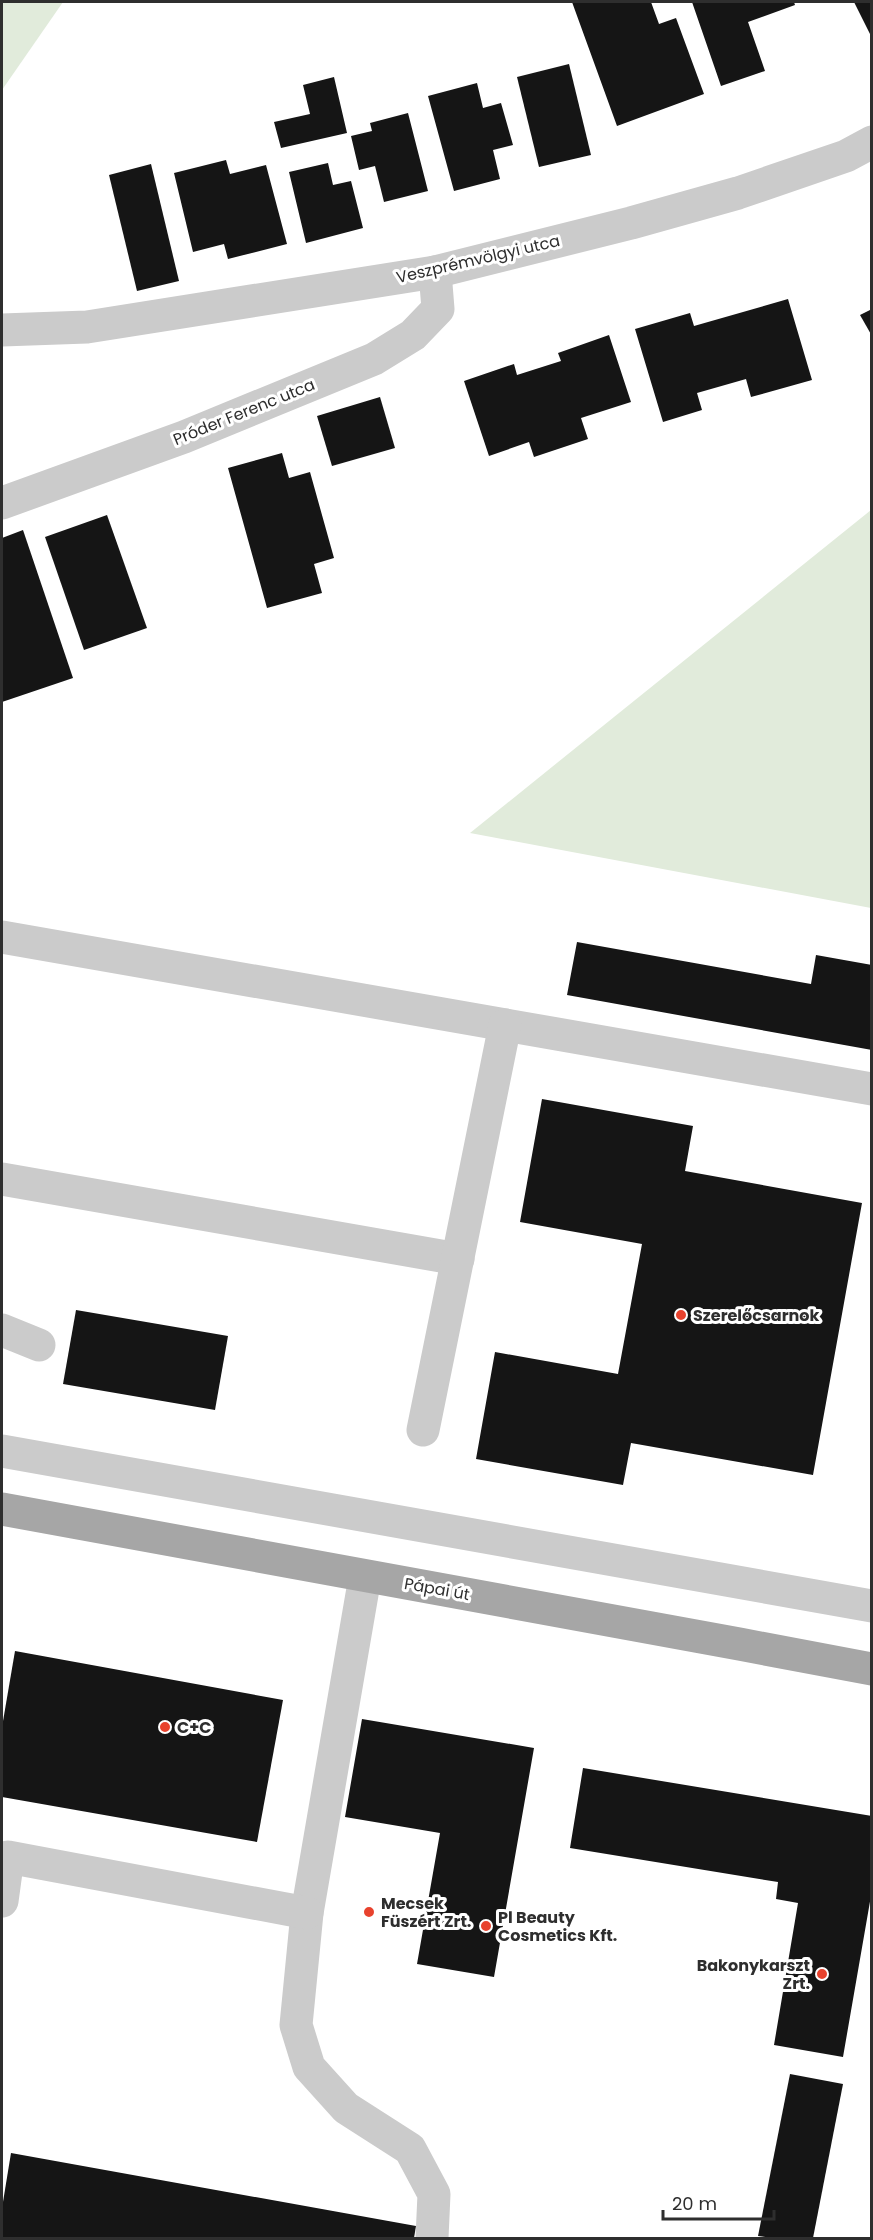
<svg xmlns="http://www.w3.org/2000/svg" width="873" height="2240" font-family="Poppins,sans-serif">
<rect width="100%" height="100%" fill="#fff"/>
<g fill="#e1ebdb">
<polygon points="2,2 63,2 2,90"/>
<polygon points="871,510 871,908 470,833"/>
</g>
<g fill="#151515">
<polygon points="572,2 651,2 659,24 676,18 704,94 617,126"/>
<polygon points="692,2 794,2 795,5 748,22 765,71 721,86"/>
<polygon points="854,2 872,2 872,38"/>
<polygon points="569,64 591,155 539,167 517,77"/>
<polygon points="334,77 347,133 281,148 274,122 310,114 303,85"/>
<polygon points="477,83 483,108 501,103 513,145 493,150 500,179 454,191 428,96"/>
<polygon points="408,113 428,191 384,202 375,166 359,170 351,136 372,131 370,123"/>
<polygon points="226,160 230,174 266,165 287,244 228,259 224,244 193,252 174,173"/>
<polygon points="328,163 333,185 351,181 363,228 306,243 289,172"/>
<polygon points="151,164 179,281 137,291 109,175"/>
<polygon points="788,299 812,380 751,397 746,379 697,393 702,410 663,422 635,329 690,313 694,326"/>
<polygon points="872,309 872,336 860,315"/>
<polygon points="609,335 631,402 581,418 588,439 534,457 529,442 489,456 464,381 514,364 517,375 561,361 558,353"/>
<polygon points="380,397 395,448 332,466 317,416"/>
<polygon points="282,453 289,478 310,472 334,558 314,564 322,593 267,608 228,468"/>
<polygon points="107,515 147,628 84,650 45,537"/>
<polygon points="23,530 73,678 2,702 2,538"/>
<polygon points="577,942 811,984 816,955 872,965 872,1050 567,995"/>
<polygon points="542,1099 693,1126 685,1171 862,1203 813,1475 631,1443 623,1485 476,1459 495,1352 618,1374 642,1244 520,1222"/>
<polygon points="76,1310 228,1336 215,1410 63,1384"/>
<polygon points="15,1651 283,1700 257,1842 2,1797 2,1727"/>
<polygon points="362,1719 534,1748 494,1977 417,1964 440,1833 345,1817"/>
<polygon points="583,1768 872,1816 872,1890 843,2057 774,2045 798,1903 776,1899 778,1882 570,1848"/>
<polygon points="790,2074 843,2084 813,2238 772,2238 758,2236"/>
<polygon points="11,2153 416,2226 414,2238 2,2238 2,2208"/>
</g>
<g fill="none" stroke-linecap="round" stroke-linejoin="round">
<g stroke="#cbcbcb" stroke-width="33">
<polyline points="2,330 87,327 435,272 631,223 738,193 846,156 872,142"/>
<polyline points="2,503 184,437 374,359 413,335 438,309 435,272"/>
<polyline points="2,937 872,1089"/>
<polyline points="2,1179 458,1259"/>
<polyline points="2,1330 39,1345"/>
<polyline points="423,1430 505,1025"/>
<polyline points="2,1451 872,1606"/>
<polyline points="365,1577 307,1913 296,2025 309,2067 346,2108 410,2149 434,2194 432,2238"/>
<polyline points="2,1901 8,1857 307,1913"/>
</g>
<path stroke="#a6a6a6" stroke-width="33" d="M2,1509C291,1563 582,1614 872,1669"/>
</g>
<g fill="#e8422d" stroke="#fff" stroke-width="2">
<circle cx="681" cy="1315" r="6"/>
<circle cx="165" cy="1727" r="6"/>
<circle cx="369" cy="1912" r="6"/>
<circle cx="486" cy="1926" r="6"/>
<circle cx="822" cy="1974" r="6"/>
</g>
<g text-anchor="middle" dominant-baseline="central" stroke-width="6" stroke-linejoin="round" paint-order="stroke">
<g font-size="16" fill="#2e2e2e" stroke="#fff">
<text transform="translate(478 259) rotate(-13)">Veszprémvölgyi utca</text>
<text transform="translate(244 412) rotate(-22)">Próder Ferenc utca</text>
<text transform="translate(437 1589) rotate(10)">Pápai út</text>
</g>
<g font-size="16" font-weight="bold" fill="#2e2e2e" stroke="#fff" text-anchor="start">
<text x="693" y="1315">Szerelőcsarnok</text>
<text x="177" y="1727">C+C</text>
<text x="381" y="1903">Mecsek<tspan x="381" dy="18">Füszért Zrt.</tspan></text>
<text x="498" y="1917">Pl Beauty<tspan x="498" dy="18">Cosmetics Kft.</tspan></text>
<text x="810" y="1965" text-anchor="end">Bakonykarszt<tspan x="810" dy="18">Zrt.</tspan></text>
</g>
</g>
<rect width="873" height="2240" fill="none" stroke="#2e2e2e" stroke-width="6"/>
<path d="M663 2210v9h111v-9" fill="none" stroke="#2e2e2e" stroke-width="3"/>
<text x="672" y="2210" font-size="18" fill="#2e2e2e" stroke="#ffffff" stroke-width="4.5" paint-order="stroke">20 m</text>
</svg>
